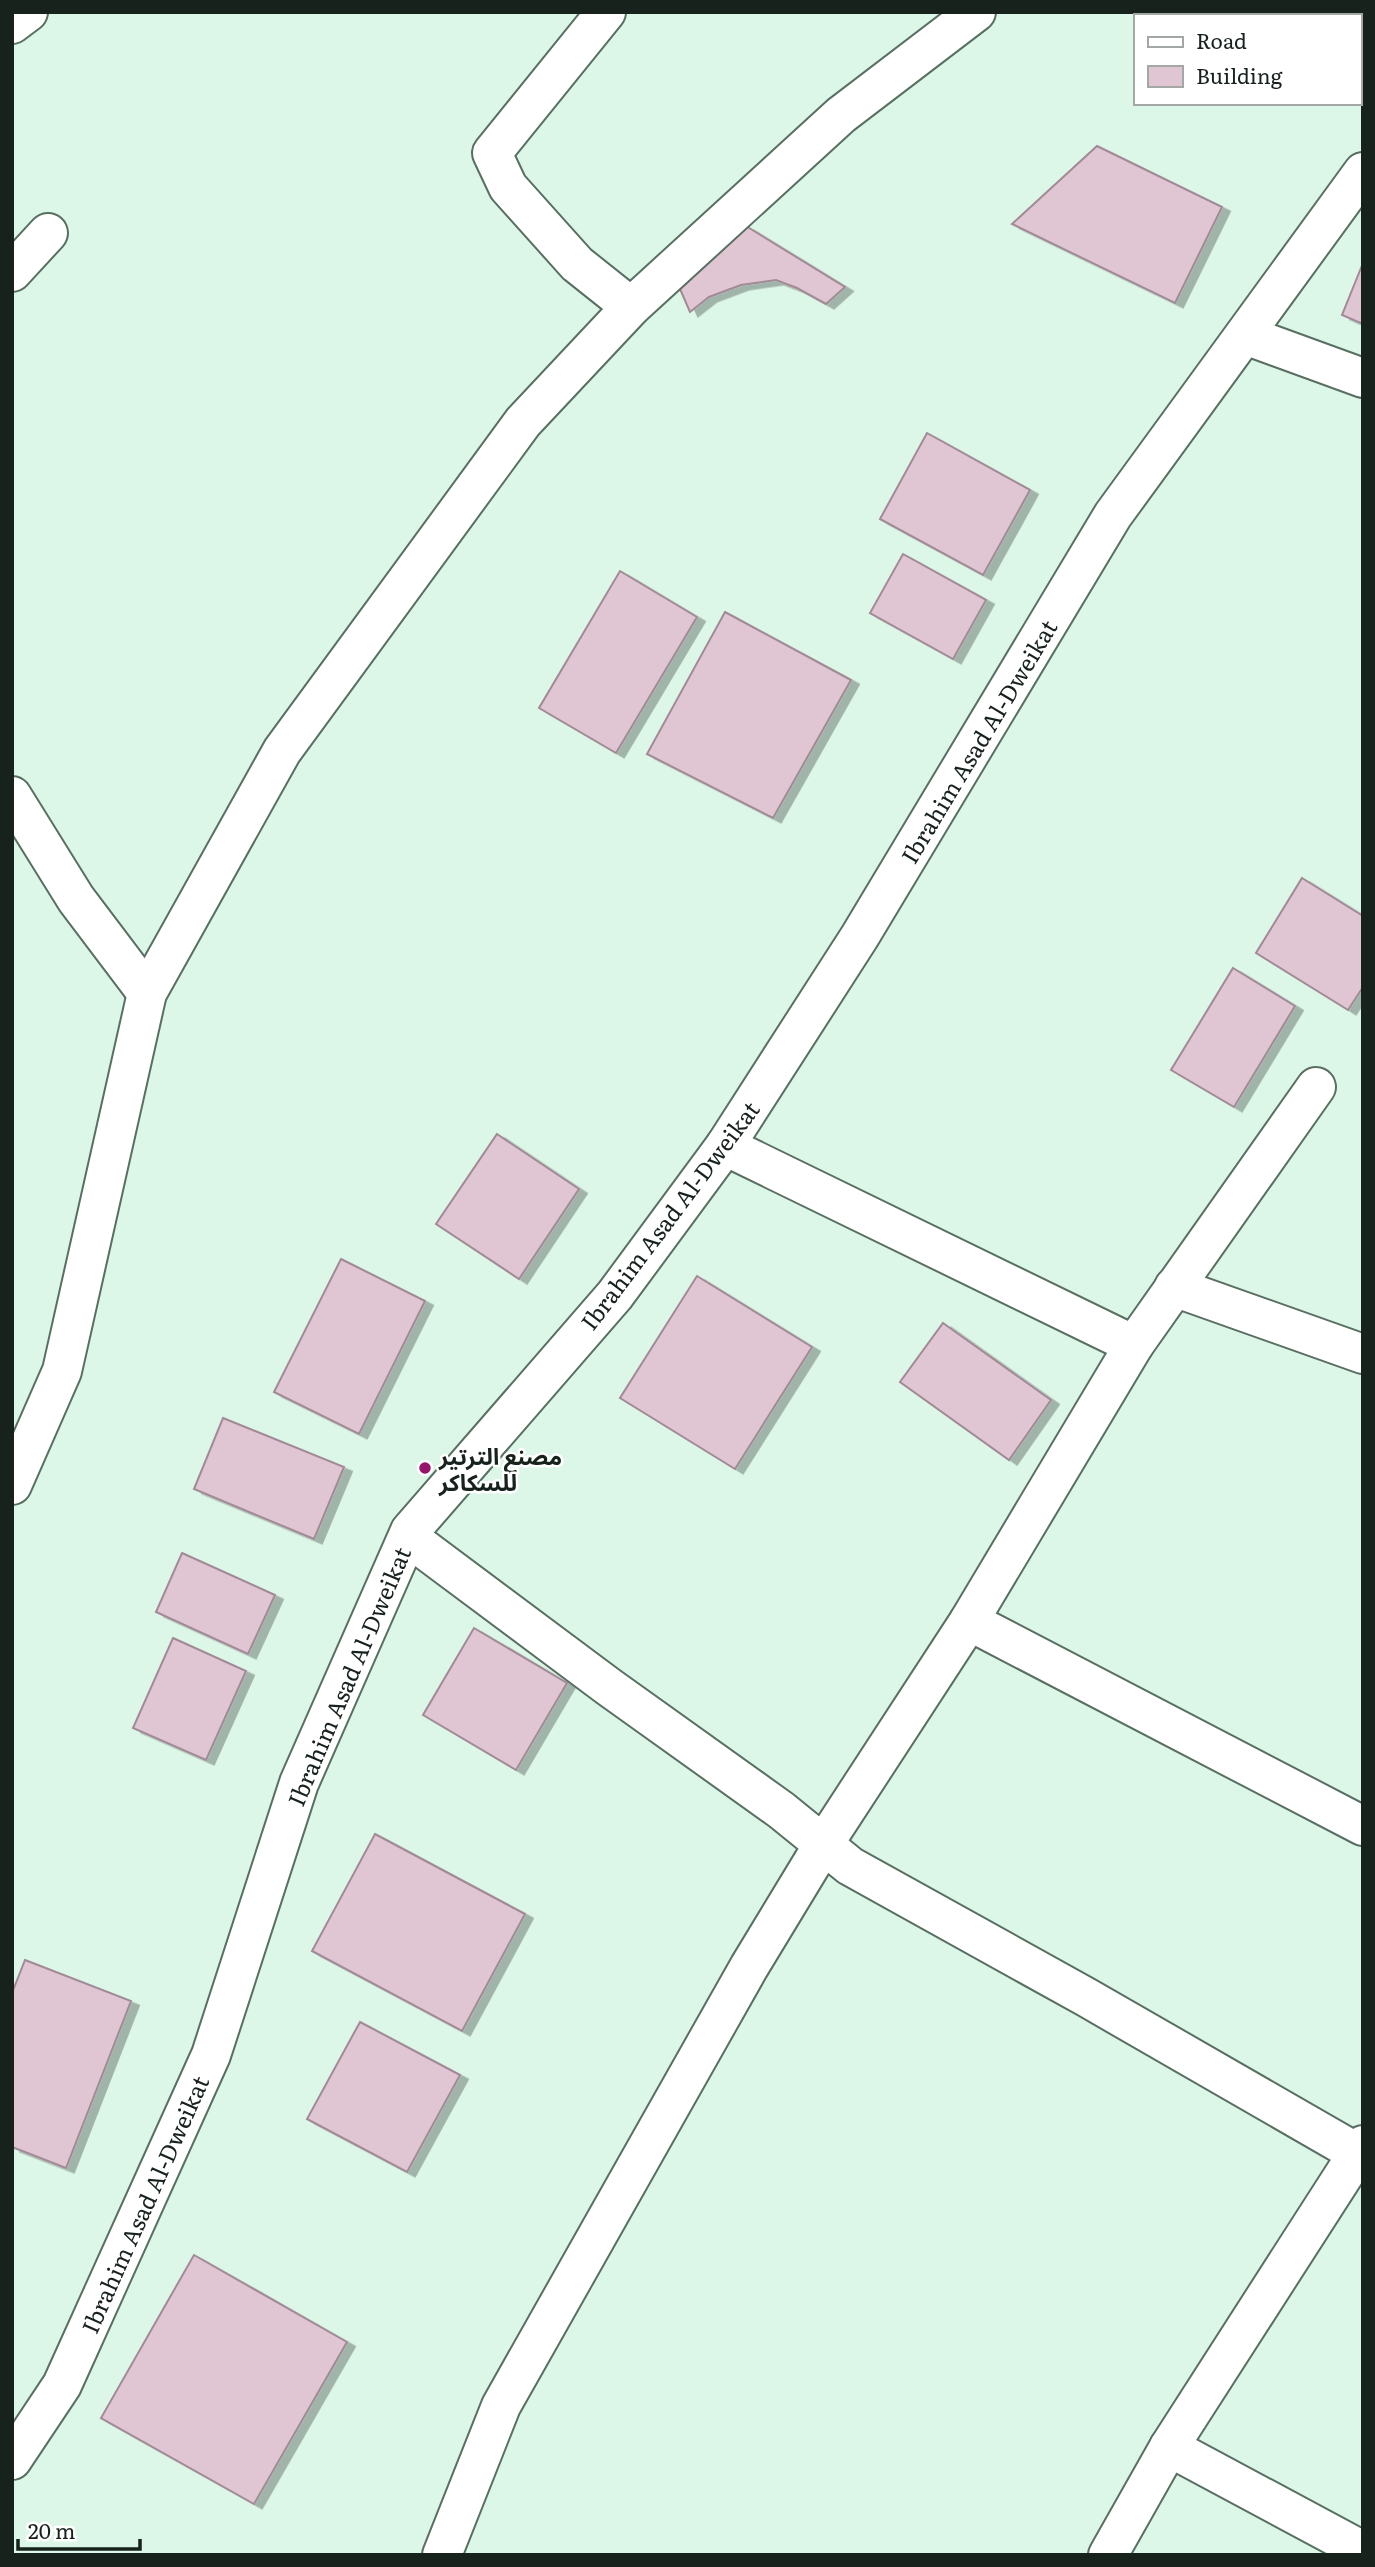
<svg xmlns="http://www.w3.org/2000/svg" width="1375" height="2567" font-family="Literata,'Noto Sans Arabic',serif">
<defs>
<filter id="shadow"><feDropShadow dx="8" dy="4.5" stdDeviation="0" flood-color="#0004"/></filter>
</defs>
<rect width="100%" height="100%" fill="#dcf6e7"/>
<g fill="#dfc6d2" stroke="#a18a96" stroke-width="2" filter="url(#shadow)">
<polygon points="1097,146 1222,207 1175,303 1012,224"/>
<polygon points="746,226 845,287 826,304 797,288 776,280 741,285 709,297 690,312 680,289"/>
<polygon points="1363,263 1363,324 1342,315"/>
<polygon points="927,433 1030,490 983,575 880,519"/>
<polygon points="903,554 986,600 953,659 870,613"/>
<polygon points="620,571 697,617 616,753 539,708"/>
<polygon points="725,612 851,680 773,818 647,754"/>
<polygon points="1302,878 1363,916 1363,987 1348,1010 1256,953"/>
<polygon points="1233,968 1295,1006 1234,1107 1171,1070"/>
<polygon points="497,1134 579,1189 519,1279 436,1224"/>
<polygon points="341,1259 425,1301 359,1434 274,1392"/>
<polygon points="697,1276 812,1347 735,1469 620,1398"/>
<polygon points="943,1323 1051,1400 1009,1460 900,1382"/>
<polygon points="223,1418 344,1467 314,1539 194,1489"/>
<polygon points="182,1553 275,1595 248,1654 156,1612"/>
<polygon points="474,1628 567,1683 516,1770 423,1715"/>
<polygon points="173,1638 246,1671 206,1760 133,1728"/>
<polygon points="375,1834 525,1914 462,2031 312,1951"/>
<polygon points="25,1960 131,2001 66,2168 12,2147 12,1993"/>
<polygon points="360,2022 460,2075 407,2172 307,2119"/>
<polygon points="194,2255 347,2342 254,2504 101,2418"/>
</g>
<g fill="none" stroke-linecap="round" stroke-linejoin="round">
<defs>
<g id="minor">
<polyline points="606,12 492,153 508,187 577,264 631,307"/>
<polyline points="12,24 28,12"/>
<polyline points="12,272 48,233"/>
<polyline points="1245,335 1363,378"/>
<polyline points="12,796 76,899 147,993"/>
<polyline points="725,1146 1134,1345"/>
<polyline points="1174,1287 1363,1354"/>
<polyline points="12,1485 62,1371 147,993 282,751 523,422 631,307 841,115 976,12"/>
<polyline points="408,1537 609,1687 781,1810 850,1866 1086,1997 1357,2153"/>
<polyline points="969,1621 1363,1826"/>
<polyline points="1169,2447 1363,2551"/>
<polyline points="12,2460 62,2385 211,2055 299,1783 410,1531 615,1295 725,1146 860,936 1113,515 1363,172"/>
<polyline points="442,2555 501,2406 749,1967 823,1845 969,1621 1134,1345 1316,1087"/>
<polyline points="1108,2555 1169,2447 1363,2145"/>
</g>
</defs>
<use href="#minor" stroke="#586f62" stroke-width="42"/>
<use href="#minor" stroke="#fff" stroke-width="38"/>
</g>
<circle fill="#96146c" stroke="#fff" stroke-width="2.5" cx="425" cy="1468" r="7"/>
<g text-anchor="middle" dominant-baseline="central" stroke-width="5" stroke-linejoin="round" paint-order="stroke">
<g font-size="23" fill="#18221d" stroke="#fff">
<text transform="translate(978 741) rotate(-59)">Ibrahim Asad Al-Dweikat</text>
<text transform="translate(669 1215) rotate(-53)">Ibrahim Asad Al-Dweikat</text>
<text transform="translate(348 1676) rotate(-67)">Ibrahim Asad Al-Dweikat</text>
<text transform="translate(144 2204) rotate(-66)">Ibrahim Asad Al-Dweikat</text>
</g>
<g font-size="23" font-weight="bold" fill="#18221d" stroke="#fff" text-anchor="start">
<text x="439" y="1455">مصنع الترتير<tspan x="439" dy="26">للسكاكر</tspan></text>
</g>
</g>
<rect width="1375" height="2567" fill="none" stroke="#18221d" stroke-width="28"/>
<rect x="1134" y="14" width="228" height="91" fill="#ffffff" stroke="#a3a7a5" stroke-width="2"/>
<rect x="1148" y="37" width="35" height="10" fill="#ffffff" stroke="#a3a7a5" stroke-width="2"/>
<text x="1196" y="49" font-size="21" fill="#18221d">Road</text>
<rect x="1148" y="66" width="35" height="21" fill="#dfc6d2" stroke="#a3a7a5" stroke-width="2"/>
<text x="1196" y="84" font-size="21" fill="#18221d">Building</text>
<path d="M18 2539v10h122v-10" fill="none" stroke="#18221d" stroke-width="3.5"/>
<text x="28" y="2539" font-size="21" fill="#18221d" stroke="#ffffff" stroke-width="5" paint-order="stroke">20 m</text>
</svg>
